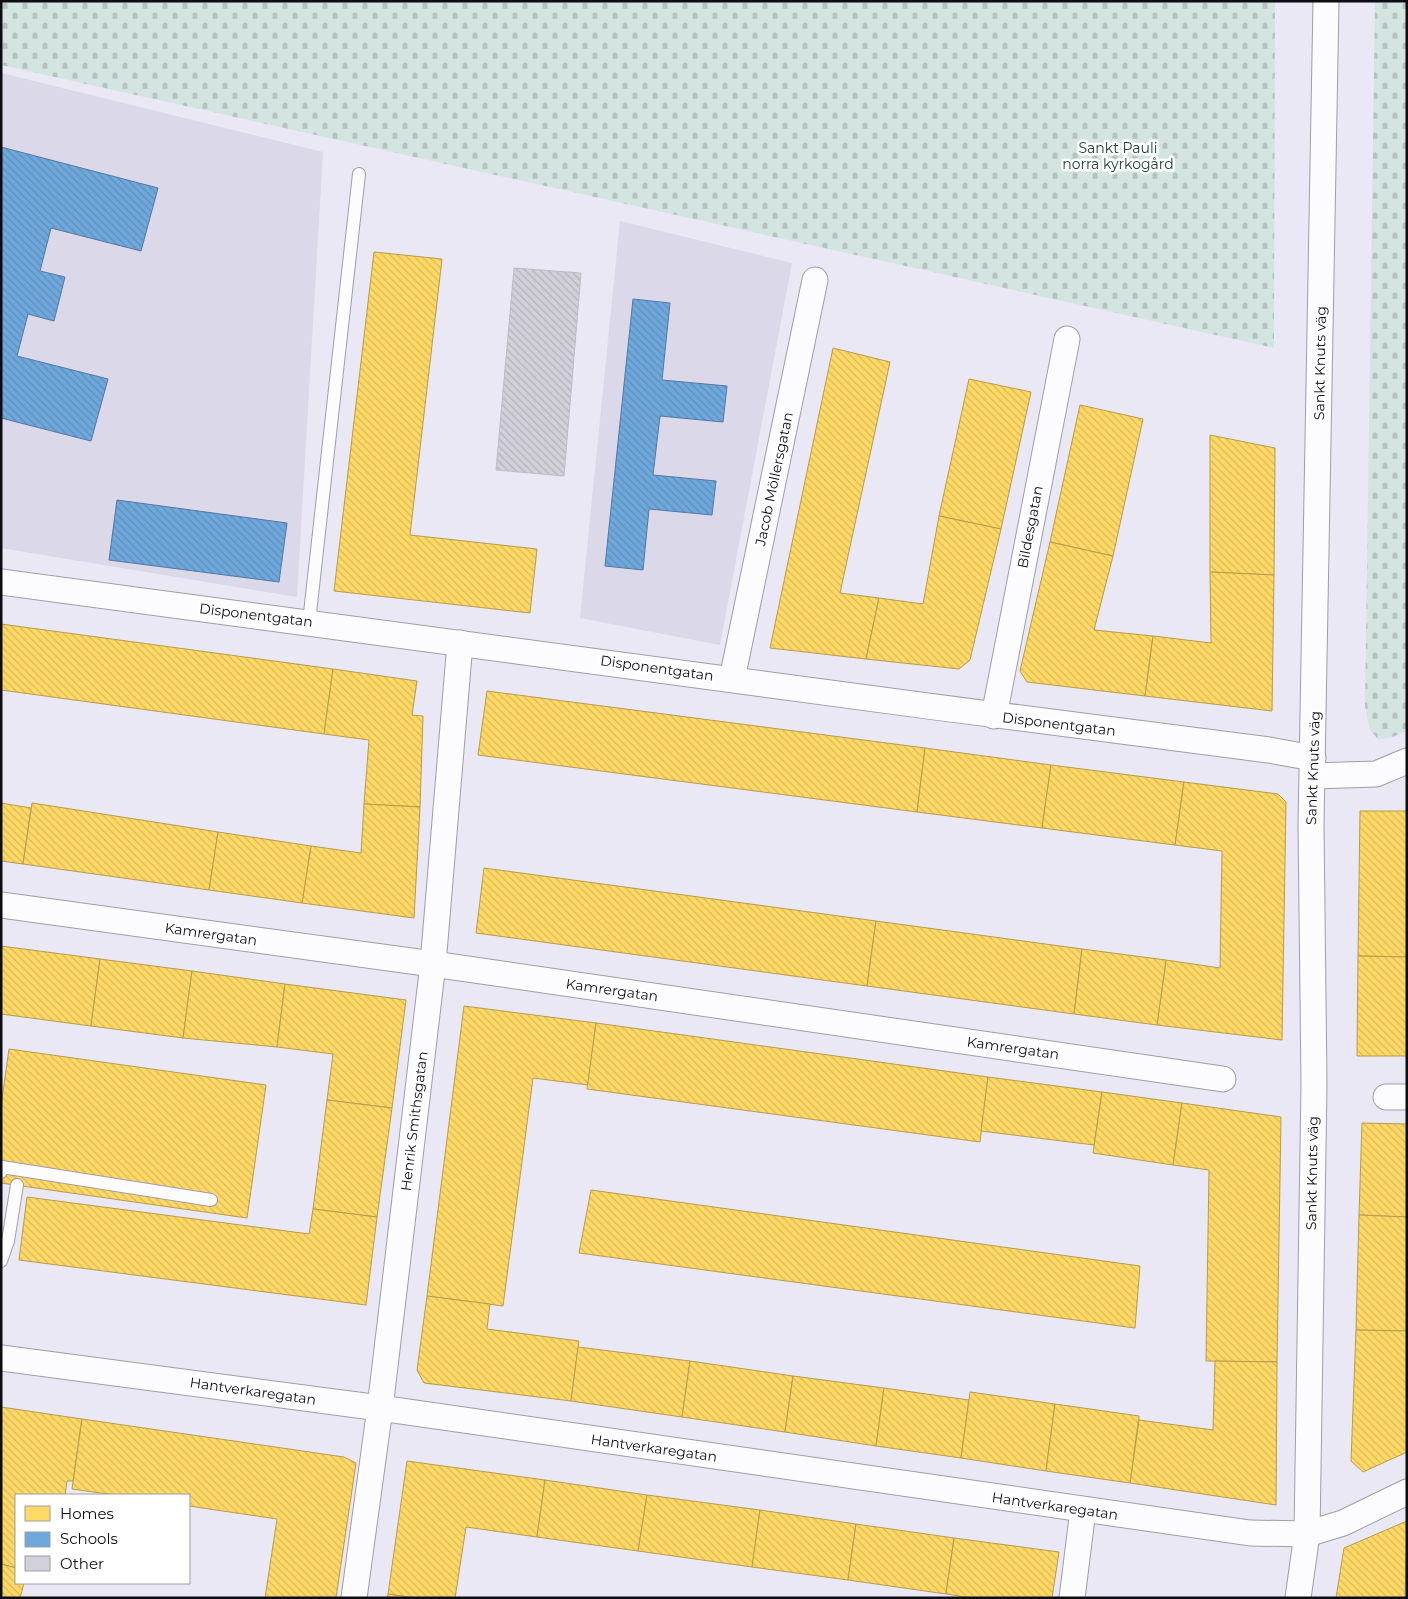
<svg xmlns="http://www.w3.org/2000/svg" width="1408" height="1599" font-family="Montserrat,sans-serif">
<defs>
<pattern id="cemetery-stones" width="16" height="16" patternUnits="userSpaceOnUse" patternTransform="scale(1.25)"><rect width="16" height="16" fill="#d4e4e1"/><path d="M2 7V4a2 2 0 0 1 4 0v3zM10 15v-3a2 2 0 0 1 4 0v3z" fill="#b5c2c0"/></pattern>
<pattern id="homes-back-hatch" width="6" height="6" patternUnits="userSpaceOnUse" patternTransform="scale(1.25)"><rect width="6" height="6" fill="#ffd966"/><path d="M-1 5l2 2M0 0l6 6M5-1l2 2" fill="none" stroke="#d9b958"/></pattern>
<pattern id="schools-back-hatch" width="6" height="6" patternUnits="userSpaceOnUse" patternTransform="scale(1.25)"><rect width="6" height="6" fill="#6fa8dc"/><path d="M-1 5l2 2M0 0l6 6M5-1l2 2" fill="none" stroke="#5f8fbc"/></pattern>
<pattern id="building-back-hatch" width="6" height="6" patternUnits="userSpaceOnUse" patternTransform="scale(1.25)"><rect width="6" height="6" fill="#d2d0da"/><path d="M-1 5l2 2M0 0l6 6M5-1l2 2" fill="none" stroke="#b3b1ba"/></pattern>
</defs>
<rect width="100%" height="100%" fill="#ebe8f5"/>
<g fill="#dad8e9">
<polygon points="1,73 323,152 297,597 1,548"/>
<polygon points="620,221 792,263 720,645 580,618"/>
</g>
<g fill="url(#cemetery-stones)">
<polygon points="1,1 1275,1 1274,348 1,65"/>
<polygon points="1375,1 1407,1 1407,731 1390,738 1378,739 1370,730 1365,707"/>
</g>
<g fill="url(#homes-back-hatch)" stroke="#b69c4d">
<polygon points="374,252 442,259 410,535 537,549 530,613 334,591"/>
<polygon points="833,348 890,362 840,593 879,598 866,659 770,648"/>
<polygon points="969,379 1031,392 1001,529 939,516"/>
<polygon points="1080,405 1143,419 1113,556 1050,542"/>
<polygon points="1210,435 1275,448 1274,575 1210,572"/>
<polygon points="939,516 1001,529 970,660 959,669 866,659 879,598 923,604"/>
<polygon points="1050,542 1113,556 1094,630 1153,636 1145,696 1027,682 1020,671"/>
<polygon points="1210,572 1274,575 1272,711 1145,696 1153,636 1211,643"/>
<polygon points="1,624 333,669 324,734 1,690"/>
<polygon points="333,669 417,681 412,715 423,716 420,807 364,804 369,740 324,734"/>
<polygon points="487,691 925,748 917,812 478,755"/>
<polygon points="925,748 1051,765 1042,828 917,812"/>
<polygon points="1051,765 1184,782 1175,845 1042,828"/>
<polygon points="1184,782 1278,794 1286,802 1282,1040 1157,1025 1166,960 1220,968 1222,851 1175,845"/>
<polygon points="1,803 31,808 23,864 1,861"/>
<polygon points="32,803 218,832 209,890 23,864"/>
<polygon points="364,804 420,807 414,918 302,903 311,846 361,853"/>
<polygon points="1360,811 1407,811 1407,957 1358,956"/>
<polygon points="218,832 311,846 302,903 209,890"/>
<polygon points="484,868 876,921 867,986 476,933"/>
<polygon points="876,921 1082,949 1074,1014 867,986"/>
<polygon points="1,946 100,959 91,1026 1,1014"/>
<polygon points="1082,949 1166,960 1157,1025 1074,1014"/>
<polygon points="1358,956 1407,957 1407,1056 1357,1056"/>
<polygon points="100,959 192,971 183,1038 91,1026"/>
<polygon points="192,971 285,984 277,1047 183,1038"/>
<polygon points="285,984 406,1000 392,1108 327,1100 333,1054 277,1047"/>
<polygon points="464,1006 596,1023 588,1085 533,1078 503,1306 427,1296"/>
<polygon points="596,1023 988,1077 980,1142 587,1089"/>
<polygon points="9,1049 266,1085 247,1218 1,1183 1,1106"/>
<polygon points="988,1077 1102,1092 1094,1145 981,1131"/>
<polygon points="1102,1092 1182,1103 1173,1165 1093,1153"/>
<polygon points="327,1100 392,1108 377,1217 313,1209"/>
<polygon points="1182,1103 1281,1117 1277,1362 1206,1361 1209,1170 1173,1165"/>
<polygon points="1362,1123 1407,1124 1407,1217 1359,1215"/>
<polygon points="591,1190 1140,1266 1135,1328 579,1253"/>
<polygon points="27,1197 309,1234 313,1209 377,1217 366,1305 19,1260"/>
<polygon points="1359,1215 1407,1217 1407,1331 1356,1330"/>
<polygon points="427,1296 490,1304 487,1329 579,1341 571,1401 424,1383 417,1370"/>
<polygon points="1356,1330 1407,1331 1407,1452 1363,1472 1351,1461"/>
<polygon points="578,1347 690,1361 682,1417 571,1401"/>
<polygon points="690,1361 793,1376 785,1432 682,1417"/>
<polygon points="1215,1361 1277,1362 1276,1505 1130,1483 1139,1420 1213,1430"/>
<polygon points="793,1376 884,1388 876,1446 785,1432"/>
<polygon points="884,1388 969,1400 961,1458 876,1446"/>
<polygon points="970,1392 1055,1404 1046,1471 961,1458"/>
<polygon points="1055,1404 1139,1416 1130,1483 1046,1471"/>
<polygon points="1,1407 82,1419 73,1481 67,1481 65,1495 16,1495 16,1568 1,1564"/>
<polygon points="82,1419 344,1457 356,1463 336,1598 265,1598 277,1519 189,1506 189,1495 115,1495 72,1489"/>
<polygon points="407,1461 545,1480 537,1537 466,1527 455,1598 414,1598 388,1594"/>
<polygon points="545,1480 647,1495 638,1551 537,1537"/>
<polygon points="647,1495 760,1510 752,1567 638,1551"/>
<polygon points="760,1510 856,1524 848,1580 752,1567"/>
<polygon points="1407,1521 1405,1598 1336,1598 1344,1548"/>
<polygon points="856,1524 954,1538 946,1594 848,1580"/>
<polygon points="954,1538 1059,1552 1052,1598 972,1598 946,1594"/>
<polygon points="1,1564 16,1568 16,1583 24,1583 20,1598 1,1598"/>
<polygon points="388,1594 414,1598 387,1598"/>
</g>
<g fill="url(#schools-back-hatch)" stroke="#5279a0">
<polygon points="1,147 158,188 141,251 51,228 40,271 65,277 54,321 28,314 17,356 108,379 91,441 1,418"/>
<polygon points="633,299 670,303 662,380 727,386 723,422 660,416 653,475 716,481 712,515 649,509 643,570 605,566"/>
<polygon points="117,500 287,523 279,582 109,560"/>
</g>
<polygon fill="url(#building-back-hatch)" stroke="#bebcc6" points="514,268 581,273 564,476 496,470"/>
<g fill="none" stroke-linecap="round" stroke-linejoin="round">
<defs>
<g id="service">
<polyline points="309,622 359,174"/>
<polyline points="1,1172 2,1167 211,1200"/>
<polyline points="1,1261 8,1241 17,1185"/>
</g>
<g id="minor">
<path d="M1,582C424,638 846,697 1269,750L1313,758"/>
<polyline points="732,679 815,280"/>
<polyline points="994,716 1067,339"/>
<polyline points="1313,776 1376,774 1407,761"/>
<polyline points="1,905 433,964 1223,1079"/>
<polyline points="1386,1097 1407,1097"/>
<polyline points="1,1358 380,1408 1250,1533 1307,1534 1343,1523 1407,1492"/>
<polyline points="354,1598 380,1408 433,964 460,643"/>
<polyline points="1072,1598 1083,1510"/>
<polyline points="1298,1598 1307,1534 1314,1084 1311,825 1326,1"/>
</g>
</defs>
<use href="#service" stroke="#a09da7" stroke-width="14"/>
<use href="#minor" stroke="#a09da7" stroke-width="27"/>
<use href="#service" stroke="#fcfcfe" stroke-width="12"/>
<use href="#minor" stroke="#fcfcfe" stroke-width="25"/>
</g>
<g text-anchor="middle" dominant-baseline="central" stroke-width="5" stroke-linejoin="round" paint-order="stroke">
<g font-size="14" fill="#143f2e" stroke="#fff">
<text x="1118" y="148">Sankt Pauli<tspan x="1118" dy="16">norra kyrkogård</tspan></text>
</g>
<g font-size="14" fill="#0d0c13" stroke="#fff">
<text transform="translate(1320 363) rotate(-89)">Sankt Knuts väg</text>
<text transform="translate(774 479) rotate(-78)">Jacob Möllersgatan</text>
<text transform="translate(1030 527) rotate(-79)">Bildesgatan</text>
<text transform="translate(256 615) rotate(7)">Disponentgatan</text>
<text transform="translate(657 668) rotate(8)">Disponentgatan</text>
<text transform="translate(1059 724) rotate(7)">Disponentgatan</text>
<text transform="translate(1313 768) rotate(-88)">Sankt Knuts väg</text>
<text transform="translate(211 934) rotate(8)">Kamrergatan</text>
<text transform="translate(612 990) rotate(8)">Kamrergatan</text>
<text transform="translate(1013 1048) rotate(8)">Kamrergatan</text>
<text transform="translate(414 1121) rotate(-83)">Henrik Smithsgatan</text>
<text transform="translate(1312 1173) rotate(-89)">Sankt Knuts väg</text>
<text transform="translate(253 1391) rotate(8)">Hantverkaregatan</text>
<text transform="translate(654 1448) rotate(8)">Hantverkaregatan</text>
<text transform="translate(1055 1506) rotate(8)">Hantverkaregatan</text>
</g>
</g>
<rect width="1408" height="1599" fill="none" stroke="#0d0c13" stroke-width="5"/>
<rect x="15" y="1494" width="175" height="90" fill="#ffffff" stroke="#9e9ea1"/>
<rect x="25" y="1506" width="25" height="15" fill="#ffd966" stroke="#9e9ea1"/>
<text x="60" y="1519" font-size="15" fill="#0d0c13">Homes</text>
<rect x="25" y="1532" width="25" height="15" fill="#6fa8dc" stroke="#9e9ea1"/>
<text x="60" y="1544" font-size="15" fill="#0d0c13">Schools</text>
<rect x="25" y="1556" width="25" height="15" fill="#d2d0da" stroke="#9e9ea1"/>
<text x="60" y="1569" font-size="15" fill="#0d0c13">Other</text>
</svg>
